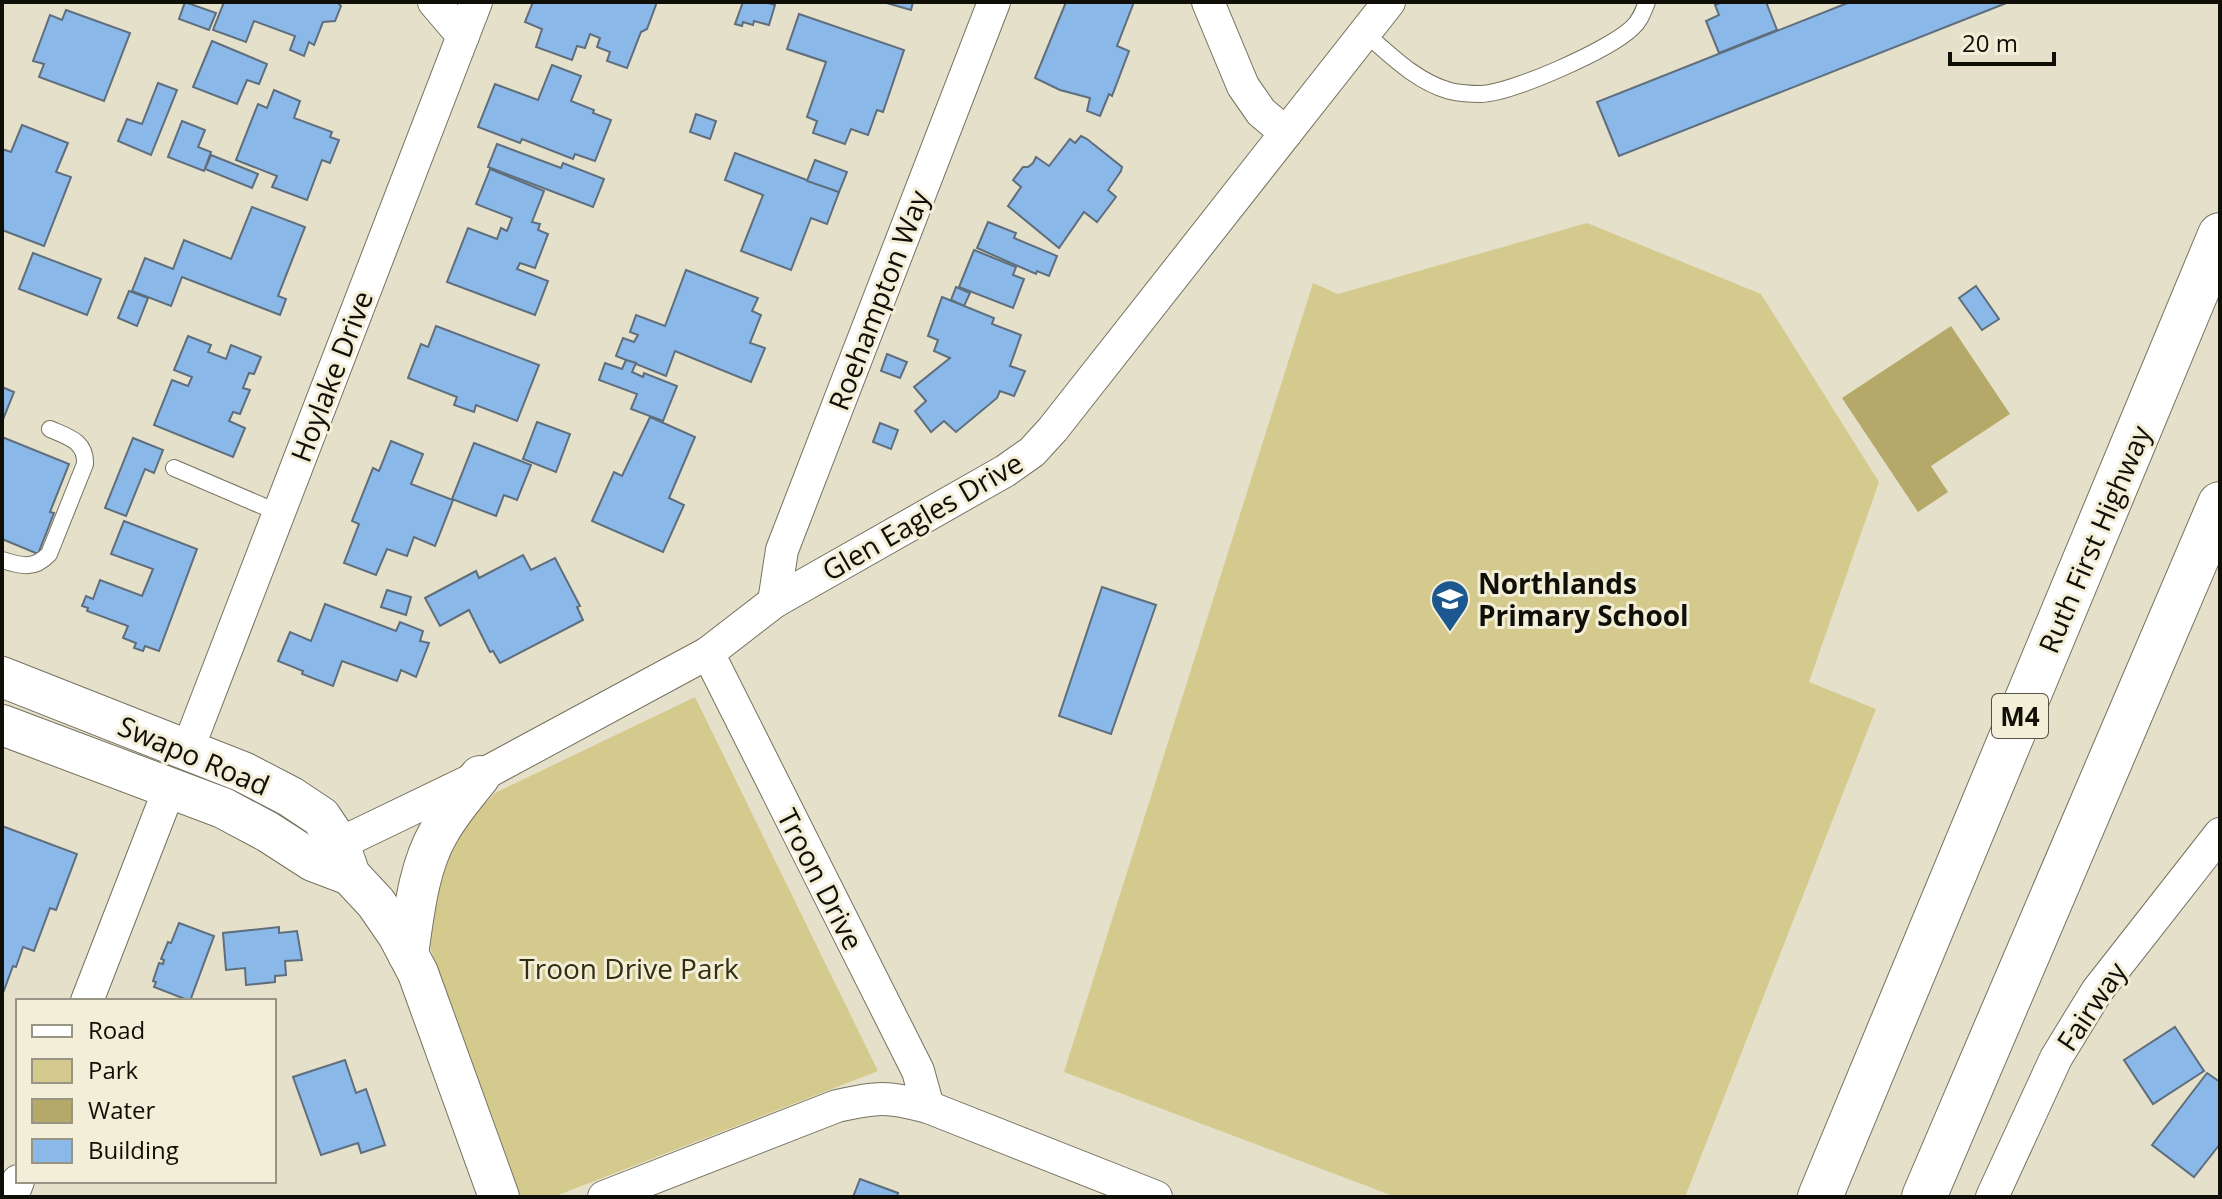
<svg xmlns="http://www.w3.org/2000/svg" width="2222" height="1199" font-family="'Open Sans',sans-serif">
<rect width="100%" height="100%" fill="#e5e0ca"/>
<g fill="#d5ca8e">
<polygon points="1587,223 1761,294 1879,482 1809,682 1876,709 1685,1197 1396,1197 1064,1072 1313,283 1338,294"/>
<polygon points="695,697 878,1071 553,1197 521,1197 430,947 436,892 446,845 495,793"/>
</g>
<polygon fill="#b5a969" points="1951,326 2010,414 1931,466 1948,492 1918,512 1842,398"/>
<g fill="#8ab8e8" stroke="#5f6e7d" stroke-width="2">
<polygon points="185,2 216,13 209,30 179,19"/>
<polygon points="224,2 337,2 341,6 335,21 323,22 314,45 309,42 304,56 290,50 295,36 254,21 246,42 213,30"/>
<polygon points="533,2 578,3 657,2 647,29 641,32 627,68 607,61 610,52 597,47 600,38 590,34 585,48 577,46 572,60 536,47 542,29 525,22"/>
<polygon points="743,2 765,2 775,5 769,25 754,21 753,25 743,22 742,26 735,24"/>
<polygon points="883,2 913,2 911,10"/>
<polygon points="1066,2 1134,2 1117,46 1129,51 1112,96 1109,94 1100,116 1087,111 1090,98 1060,90 1035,78"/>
<polygon points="1722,2 1766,2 1777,30 1719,53 1706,21 1719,15 1715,5"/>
<polygon points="1850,2 2009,2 1619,156 1597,102"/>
<polygon points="66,10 130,33 104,101 39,77 44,64 33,61 50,15 62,20"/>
<polygon points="799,14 904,50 883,112 877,110 868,135 851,129 845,144 813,133 817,121 807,117 826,62 787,49"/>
<polygon points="212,41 267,64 259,84 247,80 237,104 193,87"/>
<polygon points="552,65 581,76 571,101 594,110 593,113 611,120 595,161 575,154 573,159 522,139 520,143 478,127 495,84 538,100"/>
<polygon points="158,83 177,90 151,155 118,141 127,119 142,124"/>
<polygon points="274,90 300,101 294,118 332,132 330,137 339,140 330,163 322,160 307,200 272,187 277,176 236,160 258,104 267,108"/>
<polygon points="696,114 716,121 710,139 690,132"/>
<polygon points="182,121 205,130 198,147 211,152 204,171 168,157"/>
<polygon points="22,125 68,143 56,172 71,177 44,246 2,230 2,149 11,152"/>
<polygon points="1081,136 1087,139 1122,167 1121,171 1108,190 1116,197 1097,222 1084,212 1059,248 1008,206 1021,187 1013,180 1023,167 1028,167 1033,163 1036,157 1049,166 1070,139 1075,143"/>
<polygon points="497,144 561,168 563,163 604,179 593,207 488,167"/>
<polygon points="735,153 839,192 827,224 811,218 791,270 741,251 763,195 725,180"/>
<polygon points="211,155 258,174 252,188 205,169"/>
<polygon points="815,160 847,172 839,192 807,181"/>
<polygon points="490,169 544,191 532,222 540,224 538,230 548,234 535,268 520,263 517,269 548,281 535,315 447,282 468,228 497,239 501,228 507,231 512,218 476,204"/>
<polygon points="252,207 305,227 278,296 286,299 280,315 182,277 171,306 132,291 145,258 173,269 184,240 231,259"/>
<polygon points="988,222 1016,233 1014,238 1057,256 1049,276 1037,271 1036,274 977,248"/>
<polygon points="974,250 1016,267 1013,275 1024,279 1013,308 959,287"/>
<polygon points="33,253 101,279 87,315 19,289"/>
<polygon points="686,270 758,298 752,311 761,315 750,343 765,348 751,382 675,351 666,376 616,356 623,338 634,342 638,335 630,332 636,315 665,326"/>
<polygon points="1976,286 1999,319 1982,330 1959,298"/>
<polygon points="956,287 970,293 964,306 951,300"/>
<polygon points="129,291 148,298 137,326 118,318"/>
<polygon points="942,297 994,318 992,324 1021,335 1010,366 1025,371 1014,396 1000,391 997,398 956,432 944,421 931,432 915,411 926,401 914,387 950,358 934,351 938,340 928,336"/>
<polygon points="436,326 539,365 517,421 476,405 474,412 454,405 457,397 408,378 421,344 428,347"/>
<polygon points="188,336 211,345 208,352 226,359 231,345 261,357 254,374 249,373 243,388 250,390 240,414 233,412 229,421 245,428 233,457 154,425 172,380 188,386 192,377 174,370"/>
<polygon points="887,354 907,362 900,378 881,371"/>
<polygon points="626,360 636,363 632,372 643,377 644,373 677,386 663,421 631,409 637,394 599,380 605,363 622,369"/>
<polygon points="2,387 14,392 2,422"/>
<polygon points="650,417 695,437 669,498 684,505 663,552 592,521 614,472 622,476"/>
<polygon points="537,422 570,434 556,472 523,459"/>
<polygon points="880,423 898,430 891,449 873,442"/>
<polygon points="2,437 69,464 50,512 54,513 38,554 2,539"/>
<polygon points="133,438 163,450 154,473 145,469 126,516 105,508"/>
<polygon points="391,441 423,454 411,484 453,500 435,546 414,537 407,556 387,549 376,575 344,563 359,524 352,521 373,468 379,471"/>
<polygon points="474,443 531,465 517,500 504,495 496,516 452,499"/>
<polygon points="124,521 197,549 159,651 145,646 143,651 134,648 136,643 123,638 128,626 87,611 88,608 82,606 86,596 93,599 100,580 142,596 153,569 111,554"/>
<polygon points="523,555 531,570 555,558 580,606 577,607 583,620 500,663 493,651 490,652 469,610 440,626 425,598 476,571 479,578"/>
<polygon points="1102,587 1156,605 1111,734 1059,716"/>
<polygon points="387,590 411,597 406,615 381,607"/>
<polygon points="325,604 396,631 400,622 423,631 420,641 429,643 416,677 401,670 397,681 342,661 333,686 302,674 303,671 278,661 290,632 311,641"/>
<polygon points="2,826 77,854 56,910 50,908 34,951 23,947 16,967 13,966 3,993"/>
<polygon points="179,923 214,936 190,1001 154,987 156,982 153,981 159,963 163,964 164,960 161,959 168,942 171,943"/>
<polygon points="279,927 279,933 297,931 302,960 285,961 286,975 275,976 275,982 246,985 245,968 226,970 223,933"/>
<polygon points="2175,1027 2204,1071 2153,1104 2124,1060"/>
<polygon points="345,1060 356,1093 366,1089 385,1145 361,1153 358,1143 321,1155 293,1077"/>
<polygon points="2207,1073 2220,1082 2220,1144 2194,1177 2152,1145"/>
<polygon points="860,1179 898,1193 897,1197 853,1197"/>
</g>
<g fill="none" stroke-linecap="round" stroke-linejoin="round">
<defs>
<g id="service">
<path d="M1365,33C1390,55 1417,82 1450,91C1459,93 1472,94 1481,94C1512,93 1609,50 1632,28C1640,21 1643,12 1647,2"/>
<polyline points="174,468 279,513"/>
<path d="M2,560C21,566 34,570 49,554L85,464C86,441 68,437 50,429"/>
</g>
<g id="minor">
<polyline points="434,2 463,36"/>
<polyline points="1208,2 1243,86 1261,112 1286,133"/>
<polyline points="774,602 782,550 994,2"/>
<polyline points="708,653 918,1071 928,1107"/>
<polyline points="187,751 476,2"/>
<polyline points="319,857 339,844 480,776 708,653 774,602 1005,471 1032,452 1053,429 1389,2"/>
<polyline points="87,1001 170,787"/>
<polyline points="12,1197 18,1181"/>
<path d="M604,1197L837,1106C877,1097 887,1096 928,1107L1156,1197"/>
<polyline points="1992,1197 2056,1058 2097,991 2220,834"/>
</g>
<g id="tertiary">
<polyline points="2,677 243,772 291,797 321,817 339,844 350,875 376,903 398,935 418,973 499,1197"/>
<polyline points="2,725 223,808 268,832 313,861 350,875"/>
<path d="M408,954C414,914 418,868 439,832C450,812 466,794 480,776"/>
</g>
<g id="motorway">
<polyline points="1820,1197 2220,235"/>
<polyline points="1924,1197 2220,504"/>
</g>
</defs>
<use href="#service" stroke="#76725f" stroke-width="18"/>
<use href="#minor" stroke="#76725f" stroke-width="34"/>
<use href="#tertiary" stroke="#76725f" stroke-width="42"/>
<use href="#motorway" stroke="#76725f" stroke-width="46"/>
<use href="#service" stroke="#fff" stroke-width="16"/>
<use href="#minor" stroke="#fff" stroke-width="32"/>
<use href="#tertiary" stroke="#fff" stroke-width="40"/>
<use href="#motorway" stroke="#fff" stroke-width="44"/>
</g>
<defs>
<symbol id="school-pin" viewBox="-11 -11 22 30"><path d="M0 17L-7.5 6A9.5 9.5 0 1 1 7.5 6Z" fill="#1c588f" stroke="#f2eed7"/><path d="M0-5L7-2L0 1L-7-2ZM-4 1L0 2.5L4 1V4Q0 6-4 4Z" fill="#fff"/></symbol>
</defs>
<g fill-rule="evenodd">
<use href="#school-pin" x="1428" y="577" width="44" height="60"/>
</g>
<g text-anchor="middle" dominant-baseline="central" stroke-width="6" stroke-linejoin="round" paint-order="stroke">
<rect fill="#f2eed7" stroke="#545245" stroke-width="2" x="1992" y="694" width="56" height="44" rx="6"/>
<g font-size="26" font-weight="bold" fill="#100f07">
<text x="2020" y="716">M4</text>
</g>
<g font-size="28" fill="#100f07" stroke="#f2eed7">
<text transform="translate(878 300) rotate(-69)">Roehampton Way</text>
<text transform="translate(331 376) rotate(-69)">Hoylake Drive</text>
<text transform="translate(922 516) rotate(-30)">Glen Eagles Drive</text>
<text transform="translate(2094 539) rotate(-67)">Ruth First Highway</text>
<text transform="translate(194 755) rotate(23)">Swapo Road</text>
<text transform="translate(821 879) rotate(63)">Troon Drive</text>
<text transform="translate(2091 1006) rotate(-56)">Fairway</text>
</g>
<g font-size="28" font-weight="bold" fill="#100f07" stroke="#f2eed7" text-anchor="start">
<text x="1478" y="583">Northlands<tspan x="1478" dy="32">Primary School</tspan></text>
</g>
<g font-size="28" fill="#342e11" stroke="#f2eed7">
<text x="629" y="968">Troon Drive Park</text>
</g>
</g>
<rect width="2222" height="1199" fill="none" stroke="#100f07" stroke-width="8"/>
<rect x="16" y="999" width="260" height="184" fill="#f2eed7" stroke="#989584" stroke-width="2"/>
<rect x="32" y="1025" width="40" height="12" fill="#ffffff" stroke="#989584" stroke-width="2"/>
<text x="88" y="1039" font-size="24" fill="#100f07">Road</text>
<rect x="32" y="1059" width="40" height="24" fill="#d5ca8e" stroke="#989584" stroke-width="2"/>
<text x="88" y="1079" font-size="24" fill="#100f07">Park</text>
<rect x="32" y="1099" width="40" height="24" fill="#b5a969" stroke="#989584" stroke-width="2"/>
<text x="88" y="1119" font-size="24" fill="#100f07">Water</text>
<rect x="32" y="1139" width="40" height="24" fill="#8ab8e8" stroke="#989584" stroke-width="2"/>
<text x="88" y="1159" font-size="24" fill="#100f07">Building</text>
<path d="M1950 52v12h104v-12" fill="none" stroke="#100f07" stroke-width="4"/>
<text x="1962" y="52" font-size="24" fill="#100f07" stroke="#f2eed7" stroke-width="6" paint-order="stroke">20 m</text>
</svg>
